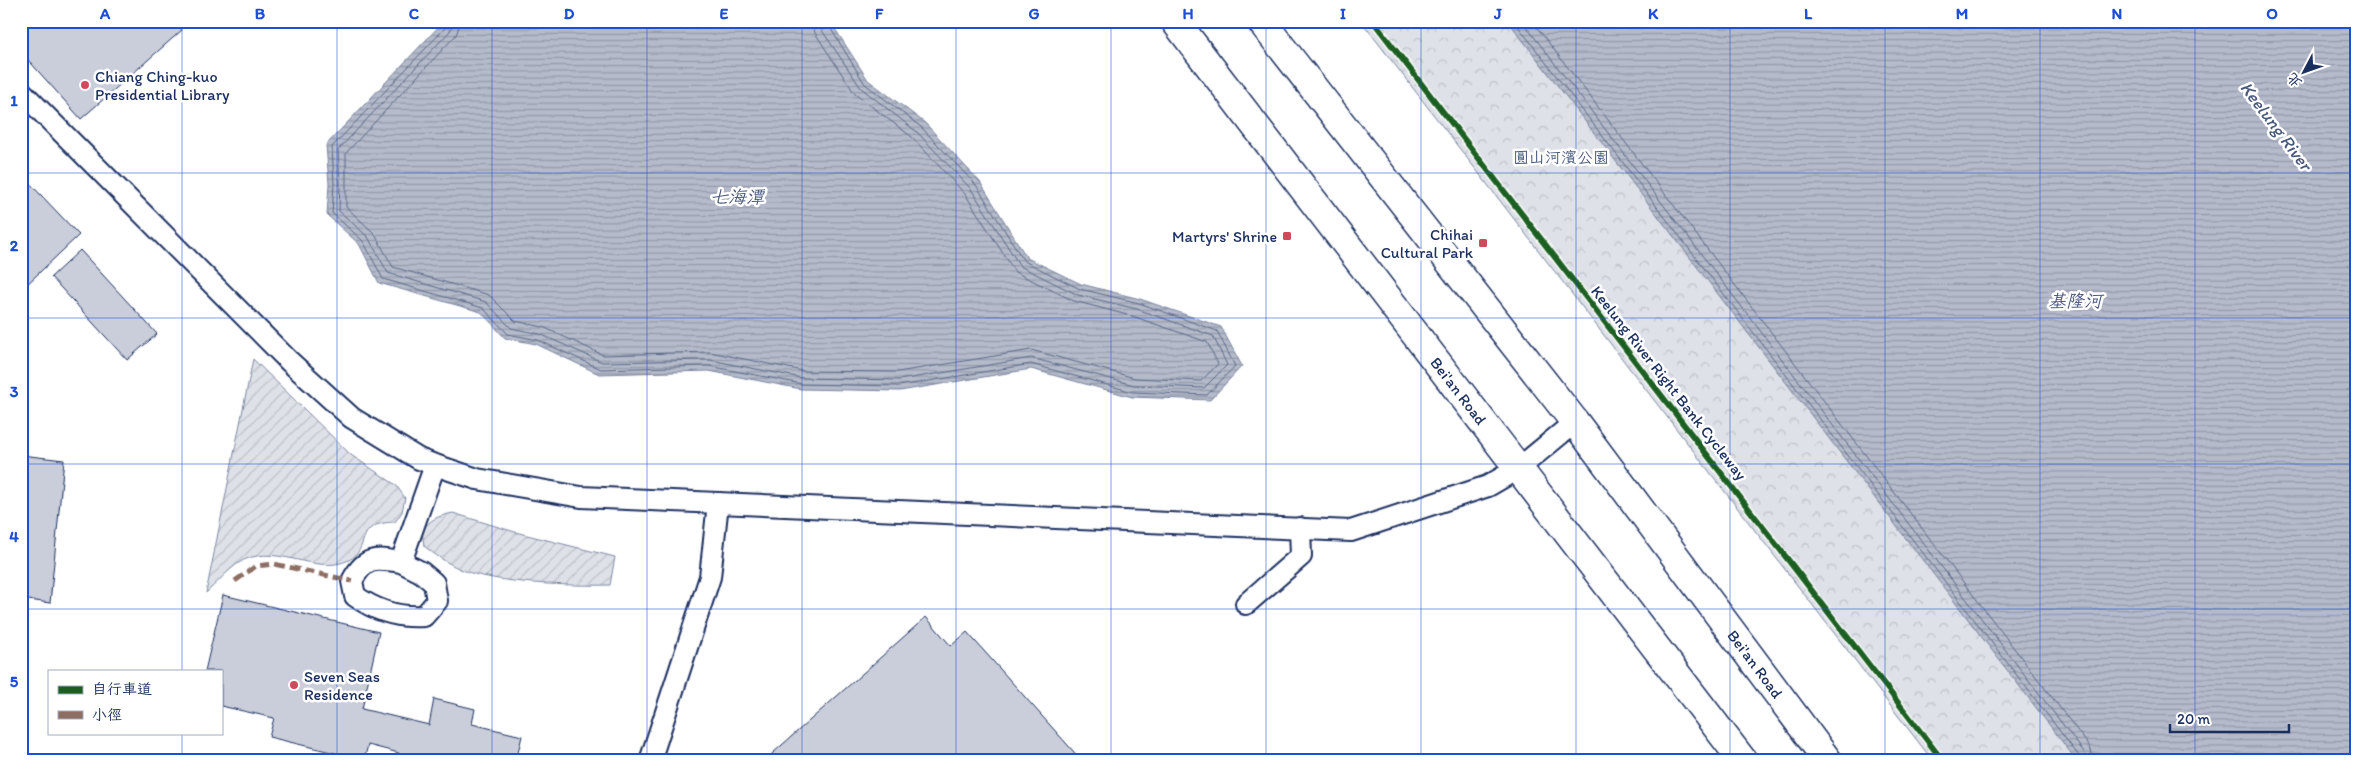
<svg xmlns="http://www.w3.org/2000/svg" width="2377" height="782" font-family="Itim,'LXGW WenKai TC',sans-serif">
<defs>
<pattern id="park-crowns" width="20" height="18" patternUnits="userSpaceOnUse" patternTransform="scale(1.25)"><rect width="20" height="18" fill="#dee1e7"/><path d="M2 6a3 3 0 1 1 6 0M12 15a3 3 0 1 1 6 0" fill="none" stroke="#bec1c9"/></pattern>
<pattern id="garden-furrows" width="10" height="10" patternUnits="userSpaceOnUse" patternTransform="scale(1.25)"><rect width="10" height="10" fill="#dee1e7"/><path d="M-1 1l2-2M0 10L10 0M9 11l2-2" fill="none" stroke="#bec1c9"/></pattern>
<pattern id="water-rules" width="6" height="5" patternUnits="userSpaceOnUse" patternTransform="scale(1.25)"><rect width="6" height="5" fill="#b5bbca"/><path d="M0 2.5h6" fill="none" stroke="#9298a7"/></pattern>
</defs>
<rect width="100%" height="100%" fill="#fff"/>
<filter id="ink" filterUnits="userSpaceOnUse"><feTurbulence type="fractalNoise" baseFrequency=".02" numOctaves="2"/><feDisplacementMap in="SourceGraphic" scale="10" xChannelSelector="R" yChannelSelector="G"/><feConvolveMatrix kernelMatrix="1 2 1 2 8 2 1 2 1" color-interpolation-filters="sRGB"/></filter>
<g filter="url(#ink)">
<polygon fill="url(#park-crowns)" stroke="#7c88a2" points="1361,21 1552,21 2113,761 1933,761"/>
<g fill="url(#garden-furrows)" stroke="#7c88a2">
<path d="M253,359L351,455L396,485L405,498L402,512L395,522C352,523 372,548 349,560C314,577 273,539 237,564C226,572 216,584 206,593Z"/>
<path d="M453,513L515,532L615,557L610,585C572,586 494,584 460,569C447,563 435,555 424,546L422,531C430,519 438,516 453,513Z"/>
</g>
<g fill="url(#water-rules)" stroke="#77839f">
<polygon points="444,21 830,21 868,80 925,123 980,182 1027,258 1081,284 1140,299 1221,327 1242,366 1210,400 1132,397 1031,369 900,391 801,389 709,371 599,374 536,344 505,338 481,312 379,283 359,244 327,215 329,184 326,145"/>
<polygon points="1508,21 2356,21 2356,761 2077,761"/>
</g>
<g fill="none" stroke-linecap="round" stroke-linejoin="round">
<g stroke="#596789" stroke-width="1">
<polyline points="447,21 446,27 332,147 334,184 332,213 363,241 383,279 483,308 508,334 538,340 601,369 709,366 802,384 899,386 1031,364 1133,392 1207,395 1235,366 1217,331 1139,303 1080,289 1024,261 976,185 921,127 865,84 826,21"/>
<polyline points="454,21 450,31 338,150 340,183 339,211 368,237 388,273 486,302 511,328 540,334 602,362 710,360 802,378 899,380 1031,358 1134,385 1204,388 1227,365 1213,336 1137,309 1078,295 1020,266 971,189 917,132 861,88 821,29 820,21"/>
<polyline points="461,21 456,35 346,153 346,207 374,233 393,267 489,295 515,321 543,327 603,355 710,352 803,371 898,372 1031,350 1135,378 1201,381 1218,364 1207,342 1135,317 1074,301 1015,272 965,194 912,137 855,94 815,33 812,21"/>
<polyline points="1514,21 2079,756 2080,761"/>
<polyline points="1522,21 2084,752 2087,761"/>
<polyline points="1532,21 2090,747 2094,761"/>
</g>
</g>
<g fill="#caceda" stroke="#1b2f5e">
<polygon points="21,21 175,21 182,30 81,119 21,52"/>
<polygon points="21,174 79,235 21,290"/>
<polygon points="80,250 157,334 127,360 51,277"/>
<polygon points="21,455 64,460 50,603 21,599"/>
<polygon points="223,595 379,632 362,709 429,725 434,699 475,709 472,724 522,736 516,761 397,761 399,753 368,745 364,760 269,737 274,718 221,706 221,671 205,671"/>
<polygon points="926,617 951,646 967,632 1082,761 764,761"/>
</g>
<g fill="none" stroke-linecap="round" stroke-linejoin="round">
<defs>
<g id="lane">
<polyline points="21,91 289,361 352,418 419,459 435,465 477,479 581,497 1351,531 1488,486 1519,468 1575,422"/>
<path d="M401,562L421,572L434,583L437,601L424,616C399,618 376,611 355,596L352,581C365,556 375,558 401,562L435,465"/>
<polyline points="1246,604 1301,556 1300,528"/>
<polyline points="650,761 710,577 718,503"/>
</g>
<g id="secondary">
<path id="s1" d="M1175,21L1743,761"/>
<path id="s2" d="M1261,21L1575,422L1828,761"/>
</g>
</defs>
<use href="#lane" stroke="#1b2f5e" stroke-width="24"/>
<use href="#secondary" stroke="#1b2f5e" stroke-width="31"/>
<use href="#lane" stroke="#fff" stroke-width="20"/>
<use href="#secondary" stroke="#fff" stroke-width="28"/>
<polyline stroke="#8d6e63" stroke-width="5" stroke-dasharray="10 5" stroke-linecap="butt" points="235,581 256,566 274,564 352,581"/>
<defs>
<polyline id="cycleway" points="1373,21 1943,761"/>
</defs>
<use href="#cycleway" stroke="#fff" stroke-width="9"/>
<use href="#cycleway" stroke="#1b5e20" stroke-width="6"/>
</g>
</g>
<path fill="none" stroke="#1d4ed8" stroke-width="1" stroke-opacity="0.55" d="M182,21V671M337,21V761M492,21V761M647,21V761M802,21V761M956,21V761M1111,21V761M1266,21V761M1421,21V761M1576,21V761M1730,21V761M1885,21V761M2040,21V761M2195,21V761M21,173H2356M21,318H2356M21,464H2356M21,609H2356M182,733V761"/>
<g fill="#d1495b" stroke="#fff" stroke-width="2">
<circle cx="85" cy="85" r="5"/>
<rect x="1282" y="231" width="10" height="10" rx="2.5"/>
<rect x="1478" y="238" width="10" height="10" rx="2.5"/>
<circle cx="294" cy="685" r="5"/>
</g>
<g text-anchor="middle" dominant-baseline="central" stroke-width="5" stroke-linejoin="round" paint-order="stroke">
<g font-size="16" fill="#1b2f5e" stroke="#fff" text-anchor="start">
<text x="95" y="76">Chiang Ching-kuo<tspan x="95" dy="18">Presidential Library</tspan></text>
<text x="1473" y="234" text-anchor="end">Chihai<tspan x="1473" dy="18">Cultural Park</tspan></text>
<text x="1277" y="236" text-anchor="end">Martyrs' Shrine</text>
<text x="304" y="676">Seven Seas<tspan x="304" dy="18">Residence</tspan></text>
</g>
<g font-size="16" fill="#4c5c80" stroke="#fff">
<text x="1561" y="157">圓山河濱公園</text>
</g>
<g font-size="16" fill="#1b2f5e" stroke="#fff">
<text transform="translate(1669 383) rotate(52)">Keelung River Right Bank Cycleway</text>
<text stroke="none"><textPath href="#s1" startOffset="466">Bei'an Road</textPath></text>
<text stroke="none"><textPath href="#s2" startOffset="811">Bei'an Road</textPath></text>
</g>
<g font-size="18" font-style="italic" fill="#49597e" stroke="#fff">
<text transform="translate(2276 126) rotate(53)">Keelung River</text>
<text x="737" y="197">七海潭</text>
<text x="2075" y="301">基隆河</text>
</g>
</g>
<rect width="2377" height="782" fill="none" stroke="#fff" stroke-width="55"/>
<rect x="48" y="670" width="175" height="65" fill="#ffffff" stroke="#a4acbf"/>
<rect x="58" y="686" width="25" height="8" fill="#1b5e20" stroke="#a4acbf"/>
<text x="92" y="694" font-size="15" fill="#1b2f5e">自行車道</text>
<rect x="58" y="711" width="25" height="8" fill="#8d6e63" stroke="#a4acbf"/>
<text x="92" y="720" font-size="15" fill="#1b2f5e">小徑</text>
<g transform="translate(2304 72) rotate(229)" stroke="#ffffff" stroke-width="4" paint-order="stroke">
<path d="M0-4L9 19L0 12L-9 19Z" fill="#1b2f5e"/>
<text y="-8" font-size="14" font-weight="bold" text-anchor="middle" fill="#1b2f5e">北</text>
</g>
<path d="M2170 724v8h119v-8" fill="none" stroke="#1b2f5e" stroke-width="2.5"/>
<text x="2177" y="724" font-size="15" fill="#1b2f5e" stroke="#ffffff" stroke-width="4" paint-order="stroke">20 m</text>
<rect x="28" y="28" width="2322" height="726" fill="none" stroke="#1d4ed8" stroke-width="2"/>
<g font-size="16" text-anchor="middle" font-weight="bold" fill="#1d4ed8">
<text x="105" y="19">A</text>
<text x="260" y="19">B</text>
<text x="414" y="19">C</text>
<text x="569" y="19">D</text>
<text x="724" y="19">E</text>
<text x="879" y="19">F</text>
<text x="1034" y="19">G</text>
<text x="1188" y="19">H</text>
<text x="1343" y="19">I</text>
<text x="1498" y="19">J</text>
<text x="1653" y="19">K</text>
<text x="1808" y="19">L</text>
<text x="1962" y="19">M</text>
<text x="2117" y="19">N</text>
<text x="2272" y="19">O</text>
<text x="14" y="106">1</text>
<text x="14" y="251">2</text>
<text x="14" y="397">3</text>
<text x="14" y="542">4</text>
<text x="14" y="687">5</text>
</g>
</svg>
